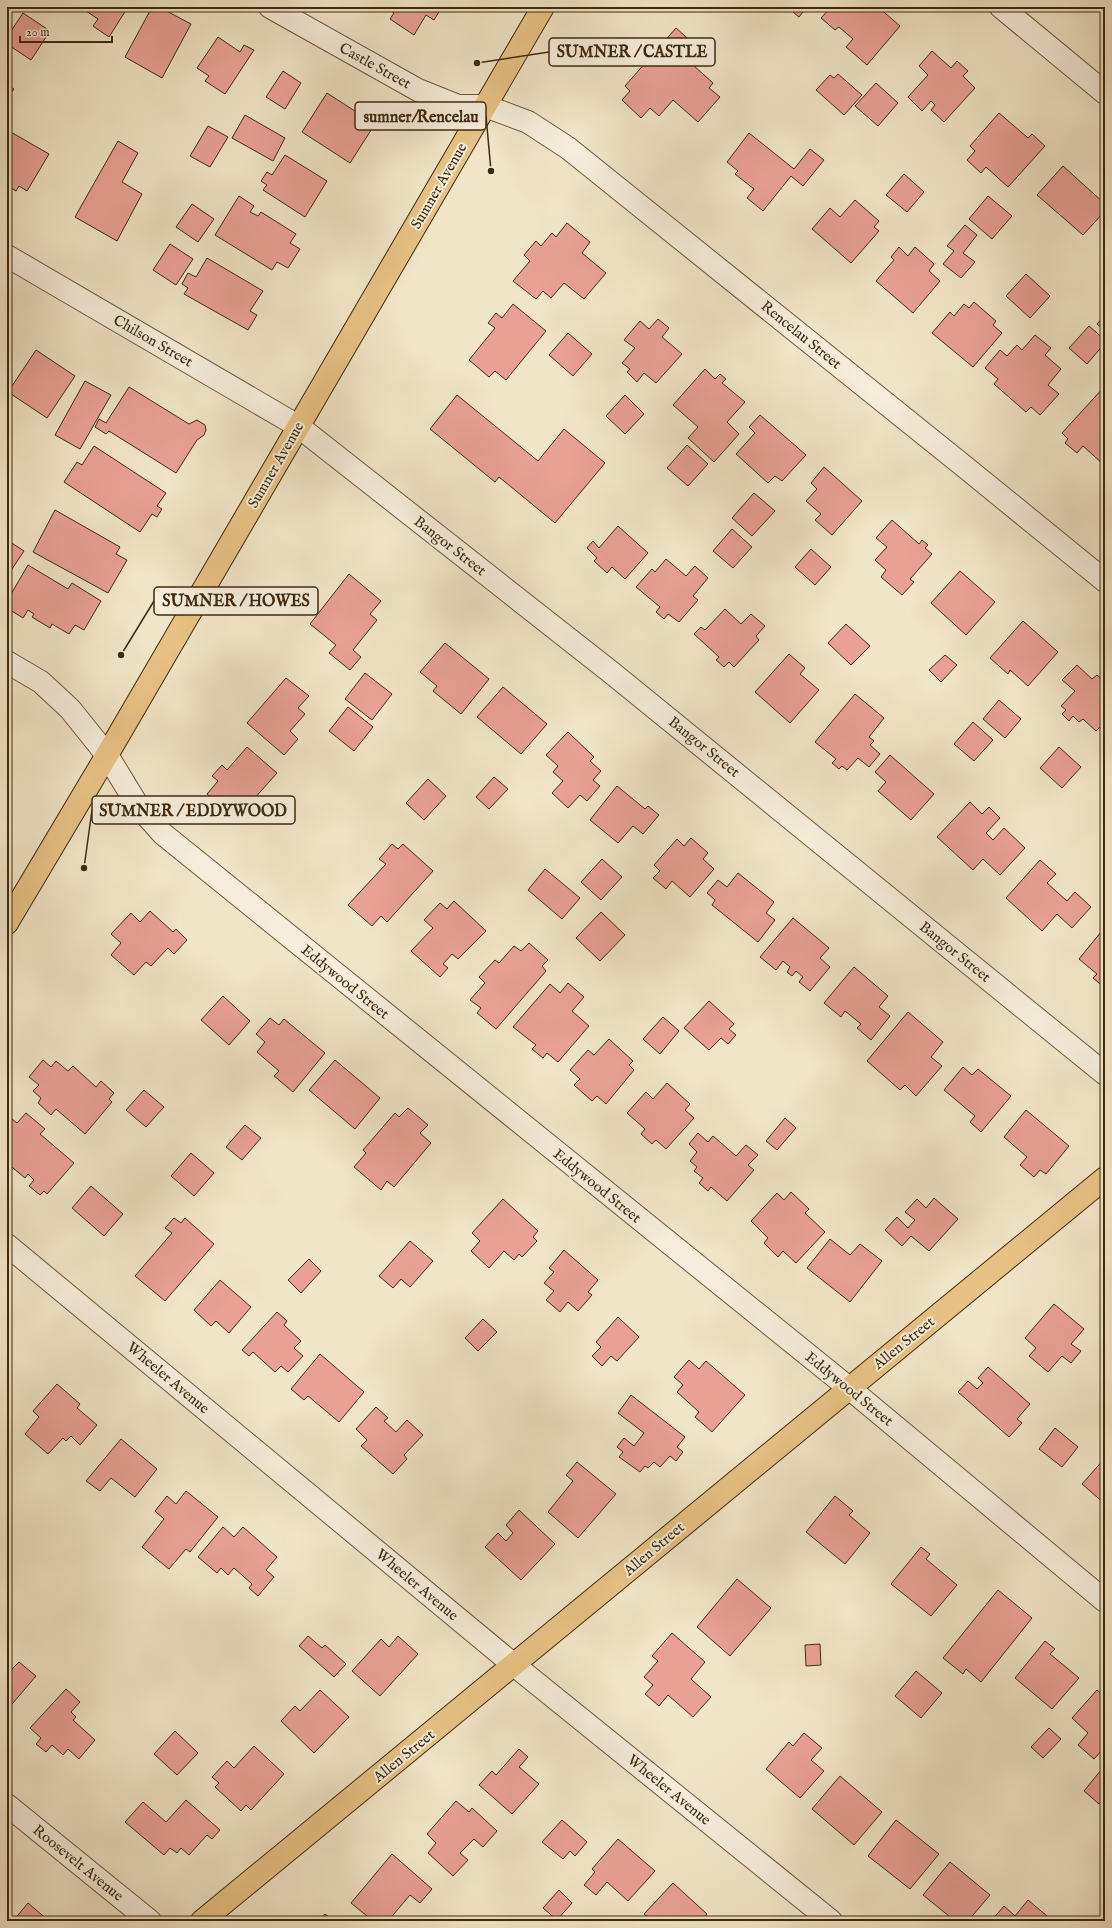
<svg xmlns="http://www.w3.org/2000/svg" width="1112" height="1928" font-family="'IM FELL English',serif">
<rect width="100%" height="100%" fill="#f1e5c7"/>
<filter id="stains"><feTurbulence type="fractalNoise" baseFrequency=".005" numOctaves="4"/><feColorMatrix values="0 0 0 0 .2 0 0 0 0 .09 0 0 0 0 .02 0 0 0 .5 -.17"/></filter>
<radialGradient id="worn" r=".72"><stop offset=".6" stop-color="#630" stop-opacity="0"/><stop offset="1" stop-color="#630" stop-opacity=".3"/></radialGradient>
<g fill="#e9a196" stroke="#3f2a0e">
<polygon points="80,7 128,7 109,37 93,26 98,19"/>
<polygon points="152,7 159,7 191,24 162,78 125,57"/>
<polygon points="386,7 442,7 434,20 426,15 414,35 390,19 394,13"/>
<polygon points="787,7 807,7 799,17"/>
<polygon points="831,7 878,7 900,26 867,65 846,47 853,39 839,27 835,30 821,18"/>
<polygon points="23,13 50,31 31,60 7,44 7,37"/>
<polygon points="676,28 694,44 683,56 713,83 709,88 720,97 698,122 673,100 659,116 650,108 641,118 622,100 630,91 625,86"/>
<polygon points="218,37 240,52 244,45 254,50 225,94 205,81 209,76 197,68"/>
<polygon points="932,51 951,68 957,61 968,71 963,76 975,88 944,122 931,110 935,105 931,101 922,111 908,97 928,75 919,66"/>
<polygon points="283,71 301,83 285,109 266,97"/>
<polygon points="838,74 862,95 844,115 816,90 830,75 834,78"/>
<polygon points="876,83 898,103 878,126 855,106"/>
<polygon points="7,85 14,89 7,99"/>
<polygon points="327,93 375,124 350,163 302,132"/>
<polygon points="999,113 1028,138 1032,134 1045,146 1008,187 986,167 981,173 967,160 975,151 970,146"/>
<polygon points="245,115 285,138 273,161 232,138"/>
<polygon points="208,126 228,137 210,167 190,156"/>
<polygon points="9,131 49,154 27,191 19,186 16,191 7,186 7,135"/>
<polygon points="749,133 794,169 810,149 824,160 803,186 791,176 763,211 747,198 754,189 735,174 738,171 727,162"/>
<polygon points="118,141 138,153 122,182 142,194 117,241 75,217"/>
<polygon points="285,155 327,181 305,217 263,190 267,185 261,181 267,172 272,175"/>
<polygon points="1063,166 1105,204 1105,211 1083,235 1037,195"/>
<polygon points="904,174 924,192 907,212 886,195"/>
<polygon points="239,196 254,206 250,212 258,216 261,212 296,234 290,243 300,249 288,268 277,262 272,270 215,235"/>
<polygon points="988,196 1012,216 992,239 969,219"/>
<polygon points="855,200 879,221 874,227 879,231 851,263 812,229 830,208 840,217"/>
<polygon points="192,204 214,219 198,242 176,227"/>
<polygon points="567,223 590,242 582,253 606,273 584,299 564,283 551,298 543,291 536,299 513,281 530,261 524,255 536,241 541,246 552,233 556,237"/>
<polygon points="965,225 977,235 963,253 975,262 961,278 943,264 954,251 947,246"/>
<polygon points="170,244 193,259 176,285 153,270"/>
<polygon points="899,247 908,256 915,247 934,264 929,271 940,281 913,313 876,281 894,260 891,257"/>
<polygon points="207,258 263,291 250,311 257,315 248,330 184,294 188,288 182,284 188,273 196,277"/>
<polygon points="1026,274 1050,296 1030,318 1006,296"/>
<polygon points="974,302 996,321 993,325 1002,333 973,367 932,333 950,312 954,316 964,304 969,308"/>
<polygon points="513,304 546,331 506,380 495,371 489,377 469,360 495,328 488,323 496,313 502,318"/>
<polygon points="1105,315 1105,331 1097,324"/>
<polygon points="658,319 669,328 662,337 682,354 656,383 644,373 637,382 627,372 630,369 622,363 635,348 624,340 640,321 649,329"/>
<polygon points="1089,326 1105,340 1105,343 1087,364 1069,348"/>
<polygon points="568,333 592,354 573,376 549,355"/>
<polygon points="7,334 12,336 7,345"/>
<polygon points="1035,335 1051,348 1045,355 1061,369 1048,385 1059,394 1040,415 1031,407 1026,412 994,384 998,379 985,368 1000,350 1007,356 1017,345 1022,350"/>
<polygon points="36,350 75,376 47,418 8,392"/>
<polygon points="705,369 715,379 720,374 726,379 722,383 745,402 727,422 739,434 714,462 688,438 698,427 673,405"/>
<polygon points="85,381 111,395 80,449 55,435"/>
<polygon points="129,387 189,424 197,420 205,425 206,430 204,435 197,440 176,473 109,431 106,434 95,427 99,419 106,423"/>
<polygon points="1104,387 1105,463 1104,465 1083,446 1077,453 1065,443 1068,439 1062,433"/>
<polygon points="457,395 538,461 564,429 605,463 555,523 499,477 495,482 430,429"/>
<polygon points="625,395 644,414 625,434 606,416"/>
<polygon points="760,415 806,455 782,481 775,476 768,483 736,454 755,433 749,427"/>
<polygon points="687,445 708,464 688,486 667,468"/>
<polygon points="94,446 166,493 157,506 162,509 157,517 152,514 140,532 64,482 77,462 82,465"/>
<polygon points="824,467 862,501 832,535 815,520 821,514 806,501 817,489 811,483"/>
<polygon points="754,493 775,511 752,536 732,518"/>
<polygon points="55,510 120,547 116,554 127,560 108,593 33,552"/>
<polygon points="892,520 919,544 922,540 928,545 925,548 932,554 910,579 914,582 902,595 881,577 886,570 875,560 887,547 876,538"/>
<polygon points="618,526 648,553 625,579 612,567 607,573 594,561 597,558 587,548 593,541 599,548"/>
<polygon points="732,529 752,547 733,568 713,551"/>
<polygon points="7,540 24,551 8,575 7,574"/>
<polygon points="811,549 831,567 815,585 795,567"/>
<polygon points="666,559 686,576 695,566 708,578 693,596 698,600 679,622 668,614 664,619 656,612 660,607 636,587 652,569 655,572"/>
<polygon points="28,565 68,589 72,583 101,601 84,630 75,625 69,634 52,624 50,628 32,617 34,614 28,610 23,618 7,608 7,601"/>
<polygon points="960,571 995,602 966,635 931,603"/>
<polygon points="349,574 381,601 370,614 377,620 353,650 361,657 350,670 329,653 336,645 310,624"/>
<polygon points="725,609 741,624 751,614 765,626 756,636 759,640 734,667 729,662 724,667 716,660 719,657 694,634 701,627 705,630"/>
<polygon points="1023,621 1058,652 1028,686 1010,670 1008,674 990,658"/>
<polygon points="846,624 870,646 851,665 828,643"/>
<polygon points="445,643 489,679 461,714 433,691 437,686 420,672"/>
<polygon points="789,654 805,668 800,674 819,690 790,723 755,692"/>
<polygon points="945,655 957,665 941,682 929,670"/>
<polygon points="1077,665 1092,679 1097,675 1105,682 1100,687 1105,691 1105,722 1096,731 1083,719 1079,722 1073,716 1069,721 1062,714 1066,710 1061,706 1075,691 1062,680"/>
<polygon points="365,673 392,694 372,720 345,699"/>
<polygon points="286,678 309,696 298,708 305,714 290,731 298,739 284,755 247,723"/>
<polygon points="503,687 547,724 521,754 477,717"/>
<polygon points="855,694 884,718 869,737 874,741 870,745 880,754 869,767 858,758 847,770 842,766 839,769 832,763 836,759 815,742"/>
<polygon points="999,700 1021,719 1005,738 983,719"/>
<polygon points="348,707 373,727 354,751 329,731"/>
<polygon points="7,722 12,725 7,734"/>
<polygon points="973,722 993,740 974,761 954,744"/>
<polygon points="568,732 594,757 590,761 601,771 593,780 600,786 587,801 580,795 568,808 552,793 563,781 553,772 558,766 546,755"/>
<polygon points="247,747 277,773 253,800 259,804 242,824 207,794 218,781 212,776 222,765 227,770"/>
<polygon points="1059,747 1081,767 1062,788 1040,768"/>
<polygon points="890,755 934,794 911,820 878,791 886,782 875,772"/>
<polygon points="494,777 508,789 489,809 476,797"/>
<polygon points="428,779 446,796 424,820 406,803"/>
<polygon points="617,786 645,809 648,806 659,815 643,834 633,826 618,843 590,820"/>
<polygon points="970,802 982,814 989,807 1000,818 986,833 993,840 1004,828 1025,848 1000,875 983,859 973,870 937,837"/>
<polygon points="691,838 708,853 703,859 714,869 690,897 672,881 666,889 653,878 660,871 654,865 677,839 684,846"/>
<polygon points="392,844 398,849 403,844 433,871 387,922 381,916 372,926 348,905 386,864 379,859"/>
<polygon points="602,859 622,877 601,900 581,882"/>
<polygon points="1040,860 1056,874 1047,883 1067,901 1075,892 1091,907 1072,928 1057,914 1042,931 1006,898"/>
<polygon points="545,869 580,898 562,919 528,890"/>
<polygon points="738,873 774,902 766,913 775,920 758,942 712,905 715,900 707,893 718,880 727,887"/>
<polygon points="454,901 486,931 458,959 452,954 443,964 448,968 440,977 411,951 433,928 424,920 440,903 447,909"/>
<polygon points="150,911 173,932 176,929 187,940 174,954 168,948 151,966 146,962 134,975 111,955 121,943 111,934 131,913 140,922"/>
<polygon points="601,912 625,935 600,961 576,938"/>
<polygon points="793,918 829,948 820,958 830,967 810,991 799,982 803,977 796,971 792,976 787,972 790,967 783,961 776,970 760,957"/>
<polygon points="1105,927 1105,980 1104,980 1100,984 1093,978 1097,974 1079,959"/>
<polygon points="529,943 548,960 542,966 546,971 496,1029 477,1013 481,1008 470,1000 485,983 479,977 495,960 499,963 514,946 521,951"/>
<polygon points="854,967 888,996 879,1007 890,1016 871,1040 857,1028 861,1024 845,1011 841,1017 824,1003"/>
<polygon points="568,983 584,997 572,1011 589,1026 558,1062 547,1053 543,1058 532,1049 536,1045 513,1027 550,984 560,993"/>
<polygon points="223,996 250,1021 229,1045 201,1020"/>
<polygon points="709,1001 734,1024 729,1029 736,1035 728,1044 721,1038 709,1050 684,1028"/>
<polygon points="908,1012 943,1042 931,1057 942,1066 916,1096 905,1085 900,1090 867,1061"/>
<polygon points="663,1017 679,1031 660,1054 643,1039"/>
<polygon points="270,1018 279,1025 284,1019 325,1053 293,1092 274,1076 279,1071 257,1052 265,1042 256,1034"/>
<polygon points="609,1039 633,1061 629,1065 634,1070 606,1104 597,1096 592,1101 574,1085 580,1079 570,1070 588,1050 594,1055"/>
<polygon points="43,1060 51,1067 56,1061 68,1071 73,1066 96,1087 101,1081 114,1093 109,1099 112,1102 85,1134 56,1109 51,1115 38,1103 41,1098 33,1091 39,1085 29,1077"/>
<polygon points="335,1060 380,1098 355,1129 309,1090"/>
<polygon points="963,1067 972,1075 978,1069 1011,1096 981,1132 970,1122 975,1116 944,1090"/>
<polygon points="667,1083 690,1104 685,1110 694,1118 666,1149 656,1140 652,1144 641,1134 645,1129 627,1113 646,1092 653,1099"/>
<polygon points="144,1090 164,1107 146,1127 126,1110"/>
<polygon points="408,1108 428,1125 420,1133 431,1143 394,1187 387,1181 381,1190 354,1167 366,1153 363,1150 395,1113 399,1117"/>
<polygon points="1026,1110 1069,1146 1046,1174 1040,1170 1034,1177 1020,1165 1027,1157 1004,1137"/>
<polygon points="26,1113 45,1129 40,1134 74,1163 47,1194 44,1191 40,1195 29,1186 34,1180 28,1174 25,1178 7,1163 7,1117 8,1116 17,1123"/>
<polygon points="785,1118 796,1128 777,1150 766,1141"/>
<polygon points="245,1125 261,1138 242,1160 226,1147"/>
<polygon points="698,1133 708,1142 713,1136 736,1156 746,1145 758,1155 748,1165 754,1170 727,1201 711,1187 708,1191 699,1183 703,1178 694,1171 697,1167 690,1161 697,1152 689,1144"/>
<polygon points="191,1153 214,1173 194,1196 171,1176"/>
<polygon points="91,1186 123,1214 104,1236 72,1208"/>
<polygon points="791,1192 809,1209 805,1213 825,1232 796,1263 783,1251 778,1257 764,1243 768,1238 751,1221 777,1193 784,1200"/>
<polygon points="934,1198 958,1219 929,1251 911,1236 902,1246 885,1230 897,1217 908,1228 915,1220 905,1212 917,1199 926,1208"/>
<polygon points="503,1199 538,1231 533,1237 537,1241 522,1257 519,1254 514,1260 504,1251 489,1268 471,1251 480,1241 472,1233"/>
<polygon points="174,1218 181,1223 185,1218 214,1244 165,1301 135,1276 172,1233 165,1228"/>
<polygon points="830,1239 850,1255 860,1244 882,1261 850,1302 807,1268"/>
<polygon points="410,1241 433,1261 410,1287 401,1279 393,1288 379,1276"/>
<polygon points="564,1250 598,1280 588,1292 592,1295 578,1311 568,1302 560,1312 546,1300 554,1291 544,1283 554,1272 549,1268"/>
<polygon points="309,1259 321,1271 301,1293 288,1280"/>
<polygon points="220,1280 251,1307 229,1333 216,1321 211,1326 194,1310"/>
<polygon points="1054,1304 1084,1329 1071,1344 1081,1351 1071,1363 1062,1356 1048,1372 1029,1356 1036,1348 1025,1338"/>
<polygon points="277,1312 287,1321 284,1325 301,1341 294,1348 303,1356 288,1372 281,1366 275,1372 253,1352 249,1356 242,1350"/>
<polygon points="618,1317 639,1337 617,1361 611,1356 602,1366 592,1356 601,1347 596,1342"/>
<polygon points="483,1319 497,1332 478,1351 465,1338"/>
<polygon points="320,1354 364,1392 339,1422 308,1396 304,1400 291,1389"/>
<polygon points="689,1360 699,1369 706,1361 745,1395 712,1432 695,1417 699,1412 677,1392 683,1385 674,1377"/>
<polygon points="988,1367 1030,1404 1017,1419 1022,1423 1009,1437 958,1392 968,1381 977,1389 983,1383 978,1378"/>
<polygon points="57,1384 80,1404 77,1408 97,1425 80,1445 71,1436 66,1441 63,1438 48,1454 25,1434 39,1417 33,1411"/>
<polygon points="631,1395 685,1437 677,1447 683,1452 676,1461 670,1456 660,1467 654,1462 648,1468 645,1466 640,1472 619,1457 623,1452 617,1447 624,1438 634,1446 644,1433 618,1413"/>
<polygon points="376,1407 388,1418 384,1421 396,1432 407,1420 423,1435 404,1455 407,1459 393,1474 361,1446 367,1440 356,1429"/>
<polygon points="1055,1428 1078,1447 1062,1467 1039,1449"/>
<polygon points="121,1439 157,1469 135,1497 111,1478 100,1491 86,1481"/>
<polygon points="1105,1458 1105,1504 1082,1484"/>
<polygon points="577,1462 616,1494 578,1538 548,1512 573,1481 566,1475"/>
<polygon points="186,1491 218,1517 190,1552 186,1549 169,1569 142,1547 164,1519 155,1511 167,1496 176,1504"/>
<polygon points="835,1496 853,1511 849,1515 870,1533 845,1564 806,1532"/>
<polygon points="519,1510 555,1544 521,1580 485,1547 498,1533 506,1541 513,1533 506,1525"/>
<polygon points="223,1527 234,1537 243,1527 277,1557 266,1570 274,1577 258,1596 249,1588 252,1584 234,1568 228,1575 221,1568 217,1573 198,1557"/>
<polygon points="921,1547 930,1554 926,1559 957,1585 931,1616 891,1584"/>
<polygon points="737,1579 771,1608 730,1656 697,1627"/>
<polygon points="998,1590 1032,1618 981,1682 966,1669 963,1674 943,1658"/>
<polygon points="672,1633 705,1662 691,1679 711,1697 693,1717 668,1695 659,1706 645,1694 653,1685 644,1677 658,1661 652,1656"/>
<polygon points="308,1636 322,1648 325,1645 346,1664 334,1677 299,1646"/>
<polygon points="398,1636 418,1654 380,1696 352,1671 381,1639 389,1647"/>
<polygon points="1045,1641 1055,1649 1050,1654 1079,1678 1052,1709 1015,1678"/>
<polygon points="820,1644 821,1665 806,1666 805,1645"/>
<polygon points="19,1662 36,1676 7,1710 7,1668 10,1671"/>
<polygon points="916,1671 942,1693 921,1718 895,1696"/>
<polygon points="66,1689 80,1702 71,1712 76,1717 73,1720 95,1740 79,1759 68,1749 63,1755 52,1745 46,1752 36,1744 41,1738 30,1728"/>
<polygon points="320,1690 349,1717 314,1753 281,1721 295,1706 300,1711"/>
<polygon points="1097,1690 1105,1697 1105,1747 1094,1759 1078,1745 1088,1733 1072,1718"/>
<polygon points="1049,1728 1061,1739 1043,1758 1031,1747"/>
<polygon points="175,1731 198,1753 177,1775 154,1754"/>
<polygon points="804,1733 822,1748 811,1760 824,1771 800,1798 766,1769 789,1742 793,1746"/>
<polygon points="254,1746 284,1774 251,1810 246,1805 241,1811 215,1787 219,1783 212,1777 227,1761 234,1768"/>
<polygon points="519,1749 528,1757 519,1767 539,1784 512,1814 479,1785 492,1771 496,1775"/>
<polygon points="1101,1770 1105,1773 1105,1796 1099,1804 1084,1791"/>
<polygon points="840,1776 882,1812 854,1845 812,1809"/>
<polygon points="186,1800 220,1830 212,1839 207,1835 189,1855 181,1848 177,1853 170,1848 164,1855 125,1822 143,1802 166,1822"/>
<polygon points="456,1801 469,1812 472,1808 497,1831 483,1847 474,1839 460,1853 468,1860 453,1876 428,1853 436,1843 427,1834"/>
<polygon points="562,1820 587,1842 575,1856 570,1851 563,1859 542,1842"/>
<polygon points="896,1820 939,1854 910,1889 868,1856"/>
<polygon points="618,1839 655,1871 628,1901 607,1882 596,1895 584,1885 595,1872 592,1869"/>
<polygon points="392,1854 432,1889 420,1903 410,1895 388,1921 373,1921 351,1903"/>
<polygon points="950,1862 990,1895 968,1921 955,1921 923,1895"/>
<polygon points="673,1883 707,1914 701,1921 646,1921 649,1918 644,1914"/>
<polygon points="559,1890 572,1903 557,1920 543,1908"/>
<polygon points="1028,1900 1047,1916 1042,1921 991,1921 1004,1906 1015,1916"/>
<polygon points="28,1903 49,1921 13,1921"/>
<polygon points="325,1914 334,1921 319,1921"/>
</g>
<g fill="none" stroke-linecap="round" stroke-linejoin="round">
<defs>
<g id="minor">
<polyline points="270,7 418,90 458,106 485,106 528,122 568,148 965,467 1105,581"/>
<polyline points="1001,7 1105,93"/>
<polyline points="7,256 298,426 612,673 1105,1074"/>
<polyline points="7,662 41,682 70,709 107,755 138,806 163,834 849,1388 1105,1601"/>
<polyline points="7,1245 514,1665 831,1921"/>
</g>
<polyline id="tertiary" points="7,1805 150,1921"/>
<g id="primary">
<polyline points="7,923 107,755 543,7"/>
<polyline points="202,1921 1105,1178"/>
</g>
</defs>
<use href="#minor" stroke="#6c593c" stroke-width="24"/>
<use href="#tertiary" stroke="#6c593c" stroke-width="24"/>
<use href="#primary" stroke="#3f2a0e" stroke-width="24"/>
<use href="#minor" stroke="#f6eedb" stroke-width="22"/>
<use href="#tertiary" stroke="#f6eedb" stroke-width="22"/>
<use href="#primary" stroke="#e8c284" stroke-width="22"/>
</g>
<g text-anchor="middle" dominant-baseline="central" stroke-width="4" stroke-linejoin="round" paint-order="stroke">
<g font-size="15" fill="#3f2a0e" stroke="#f6eedb">
<text transform="translate(375 66) rotate(29)">Castle Street</text>
<text transform="translate(439 186) rotate(-60)">Sumner Avenue</text>
<text transform="translate(801 335) rotate(39)">Rencelau Street</text>
<text transform="translate(153 341) rotate(30)">Chilson Street</text>
<text transform="translate(276 465) rotate(-60)">Sumner Avenue</text>
<text transform="translate(450 546) rotate(38)">Bangor Street</text>
<text transform="translate(704 747) rotate(39)">Bangor Street</text>
<text transform="translate(955 952) rotate(39)">Bangor Street</text>
<text transform="translate(345 982) rotate(39)">Eddywood Street</text>
<text transform="translate(597 1186) rotate(39)">Eddywood Street</text>
<text transform="translate(904 1343) rotate(-39)">Allen Street</text>
<text transform="translate(168 1378) rotate(40)">Wheeler Avenue</text>
<text transform="translate(849 1389) rotate(39)">Eddywood Street</text>
<text transform="translate(654 1549) rotate(-40)">Allen Street</text>
<text transform="translate(417 1585) rotate(40)">Wheeler Avenue</text>
<text transform="translate(404 1756) rotate(-39)">Allen Street</text>
<text transform="translate(669 1790) rotate(39)">Wheeler Avenue</text>
<text transform="translate(78 1863) rotate(39)">Roosevelt Avenue</text>
</g>
</g>
<path fill="none" stroke="#3f2a0e" stroke-width="1.5" d="M477 63L549 52M491 171L486 116M121 655L154 601M84 868L92 810"/>
<g fill="#3f2a0e" stroke="#f6eedb" stroke-width="1.5">
<circle cx="477" cy="63" r="4"/>
<circle cx="491" cy="171" r="4"/>
<circle cx="121" cy="655" r="4"/>
<circle cx="84" cy="868" r="4"/>
</g>
<g fill="#f6eedb" stroke="#3f2a0e" stroke-width="1.5">
<rect x="549" y="38" width="166" height="28" rx="4"/>
<rect x="355" y="102" width="131" height="28" rx="4"/>
<rect x="154" y="587" width="164" height="28" rx="4"/>
<rect x="92" y="796" width="203" height="28" rx="4"/>
</g>
<g font-size="16" text-anchor="middle" font-weight="bold" fill="#3f2a0e">
<text x="632" y="57">SUMNER / CASTLE</text>
<text x="421" y="122">sumner/Rencelau</text>
<text x="236" y="606">SUMNER / HOWES</text>
<text x="193" y="816">SUMNER / EDDYWOOD</text>
</g>
<rect width="1112" height="1928" fill="none" stroke="#f1e5c7" stroke-width="24"/>
<rect x="8" y="8" width="1096" height="1912" fill="none" stroke="#3f2a0e" stroke-width="2"/>
<rect x="12" y="12" width="1088" height="1904" fill="none" stroke="#3f2a0e"/>
<path d="M20 36v6h92v-6" fill="none" stroke="#3f2a0e" stroke-width="2"/>
<text x="26" y="36" font-size="12" fill="#3f2a0e" stroke="#f6eedb" stroke-width="3" paint-order="stroke">20 m</text>
<rect width="100%" height="100%" filter="url(#stains)"/>
<rect width="100%" height="100%" fill="url(#worn)"/>
</svg>
